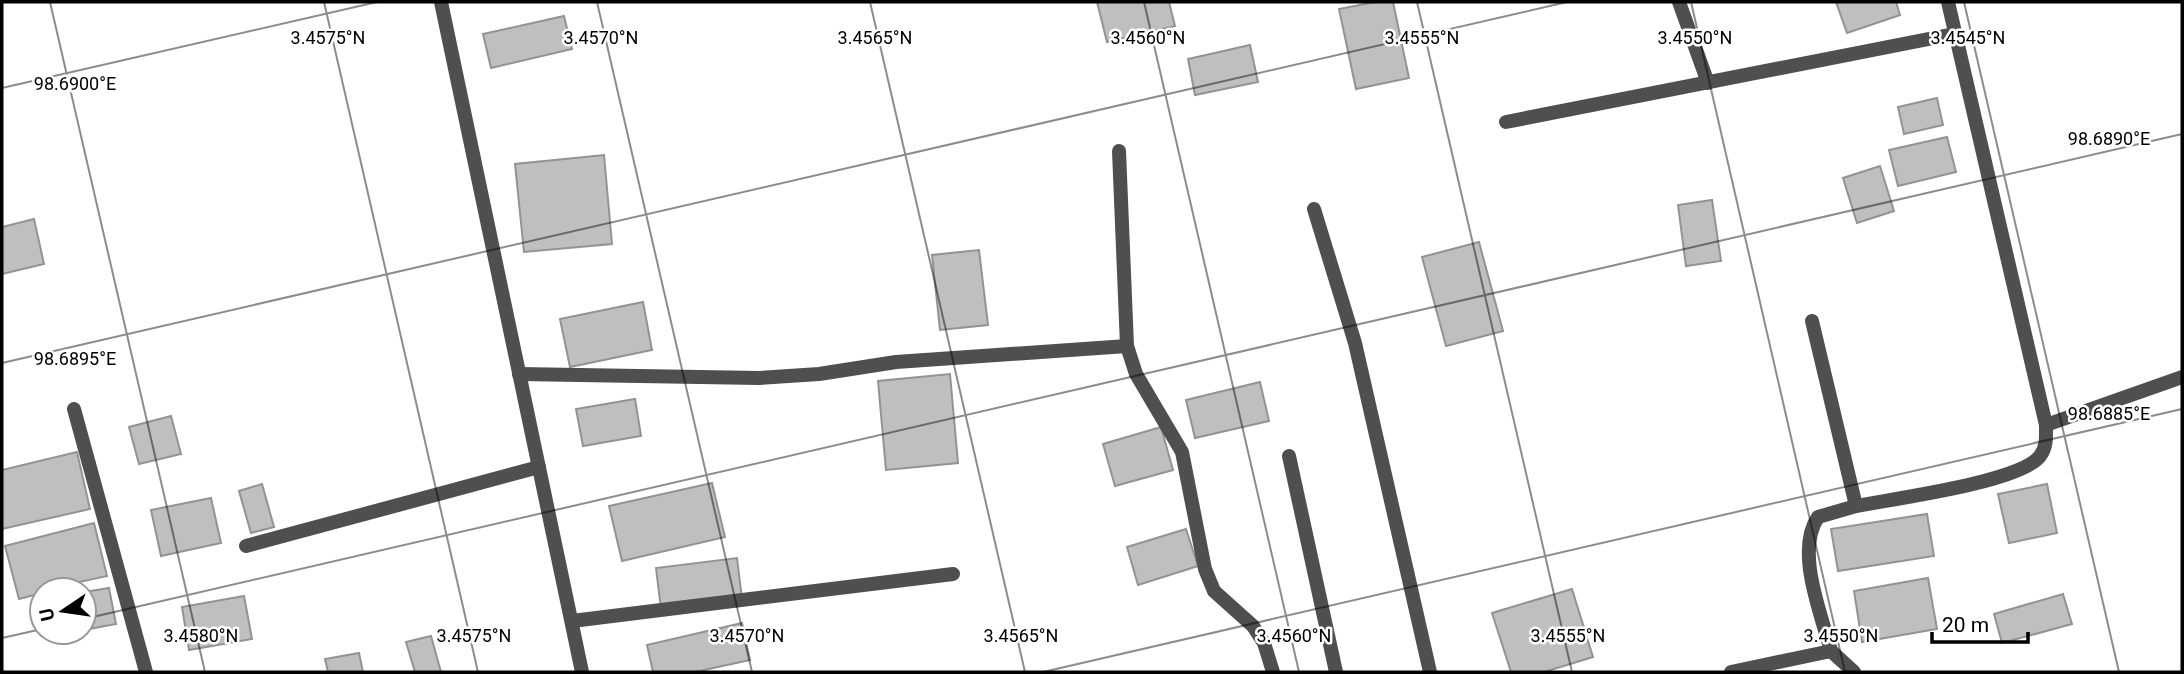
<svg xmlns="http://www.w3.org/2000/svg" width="2184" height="674" font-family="Roboto,sans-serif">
<rect width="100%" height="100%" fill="#fff"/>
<g fill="#bfbfbf" stroke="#939393" stroke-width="2">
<polygon points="1097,2 1169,2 1175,26 1107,42"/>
<polygon points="1375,2 1393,2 1409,78 1356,89 1339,9"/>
<polygon points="1836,2 1896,2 1900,15 1847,33"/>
<polygon points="564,16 572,49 491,68 483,34"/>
<polygon points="1250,45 1258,82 1195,95 1188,59"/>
<polygon points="1937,98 1943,125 1904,134 1898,107"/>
<polygon points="1947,137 1956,172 1898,186 1889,150"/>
<polygon points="604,155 612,244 524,252 515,164"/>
<polygon points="1880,166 1894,211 1857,223 1843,178"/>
<polygon points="1712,200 1721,261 1686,266 1678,205"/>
<polygon points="34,219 44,264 2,274 2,227"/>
<polygon points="1479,242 1503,331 1446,346 1422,257"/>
<polygon points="979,250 988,325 940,330 932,255"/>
<polygon points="643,302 652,350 570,367 560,319"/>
<polygon points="950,374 958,463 886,470 878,381"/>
<polygon points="1260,382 1269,421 1195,438 1186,400"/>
<polygon points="635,399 641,436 583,446 576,409"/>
<polygon points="171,416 181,454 139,464 129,427"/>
<polygon points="1161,427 1173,470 1115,486 1103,444"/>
<polygon points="77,452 90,509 2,529 2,470"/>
<polygon points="712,483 725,537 622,561 609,506"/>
<polygon points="262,484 274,527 251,533 239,491"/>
<polygon points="2047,484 2057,533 2009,543 1998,494"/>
<polygon points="211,498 221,543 161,556 151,510"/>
<polygon points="1927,514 1934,556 1838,571 1831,529"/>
<polygon points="94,523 107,576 42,590 42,593 19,599 5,546"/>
<polygon points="1186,529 1198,566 1138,585 1127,547"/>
<polygon points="737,558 742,599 661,609 656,568"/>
<polygon points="1928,578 1937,629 1862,642 1854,591"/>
<polygon points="109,588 116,624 84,630 84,592"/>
<polygon points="1572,589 1593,657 1544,672 1511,672 1492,613"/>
<polygon points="2063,594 2072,624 2002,643 1994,614"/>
<polygon points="244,596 252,639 189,650 182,607"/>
<polygon points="742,623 750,660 695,672 653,672 647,645"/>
<polygon points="431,636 441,672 415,672 406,642"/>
<polygon points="359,653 363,672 328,672 325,659"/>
</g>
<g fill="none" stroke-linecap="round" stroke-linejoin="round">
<g stroke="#4f4f4f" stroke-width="14">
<polyline points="441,2 582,672"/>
<polyline points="1679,2 1708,83"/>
<polyline points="1506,122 1954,34"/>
<polyline points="1119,151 1127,346"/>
<polyline points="1314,209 1355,343 1430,672"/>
<path d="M1812,321L1856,506L1818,517C1795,551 1821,613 1831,651"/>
<polyline points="519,374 759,378 819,374 896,362 1127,346 1136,374 1182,452 1205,569 1214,591 1253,626 1264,643 1273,672"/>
<polyline points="74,409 146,672"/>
<polyline points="2046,425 2182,377"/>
<polyline points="1289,456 1336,672"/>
<path d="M1856,506C1892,499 2021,482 2040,456C2047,447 2046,437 2046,425L1948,2"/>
<polyline points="246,546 539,467"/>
<polyline points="572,621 953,574"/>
<polyline points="1731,672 1831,651 1854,672"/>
</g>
</g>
<path fill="none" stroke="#000" stroke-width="2" stroke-opacity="0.45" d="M50,2L205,672M324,2L478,672M597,2L752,672M870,2L1025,672M1144,2L1299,672M1417,2L1572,672M1691,2L1845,672M1964,2L2119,672M2,88L377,2M2,363L1567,2M84,619L2182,134M2,638L42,629M1043,672L2182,409"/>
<g font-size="18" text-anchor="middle" fill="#000" stroke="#fff" stroke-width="5" stroke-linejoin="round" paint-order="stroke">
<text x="328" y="44">3.4575°N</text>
<text x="601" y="44">3.4570°N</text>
<text x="875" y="44">3.4565°N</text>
<text x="1148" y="44">3.4560°N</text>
<text x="1422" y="44">3.4555°N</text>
<text x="1695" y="44">3.4550°N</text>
<text x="1968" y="44">3.4545°N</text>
<text x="75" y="90">98.6900°E</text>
<text x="2109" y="145">98.6890°E</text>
<text x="75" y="365">98.6895°E</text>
<text x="2109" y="420">98.6885°E</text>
<text x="201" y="642">3.4580°N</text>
<text x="474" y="642">3.4575°N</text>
<text x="747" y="642">3.4570°N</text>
<text x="1021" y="642">3.4565°N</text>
<text x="1294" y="642">3.4560°N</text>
<text x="1568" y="642">3.4555°N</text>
<text x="1841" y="642">3.4550°N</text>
</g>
<rect width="2184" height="674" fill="none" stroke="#000000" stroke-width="7"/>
<g transform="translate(63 611) rotate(257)"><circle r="33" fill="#ffffff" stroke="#999999" stroke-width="2"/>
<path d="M0-5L12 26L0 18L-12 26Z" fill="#000000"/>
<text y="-10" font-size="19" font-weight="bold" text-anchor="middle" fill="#000000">U</text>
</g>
<path d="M1932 632v10h96v-10" fill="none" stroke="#000000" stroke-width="3.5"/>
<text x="1942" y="632" font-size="21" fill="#000000" stroke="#ffffff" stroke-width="5" paint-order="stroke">20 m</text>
</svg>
